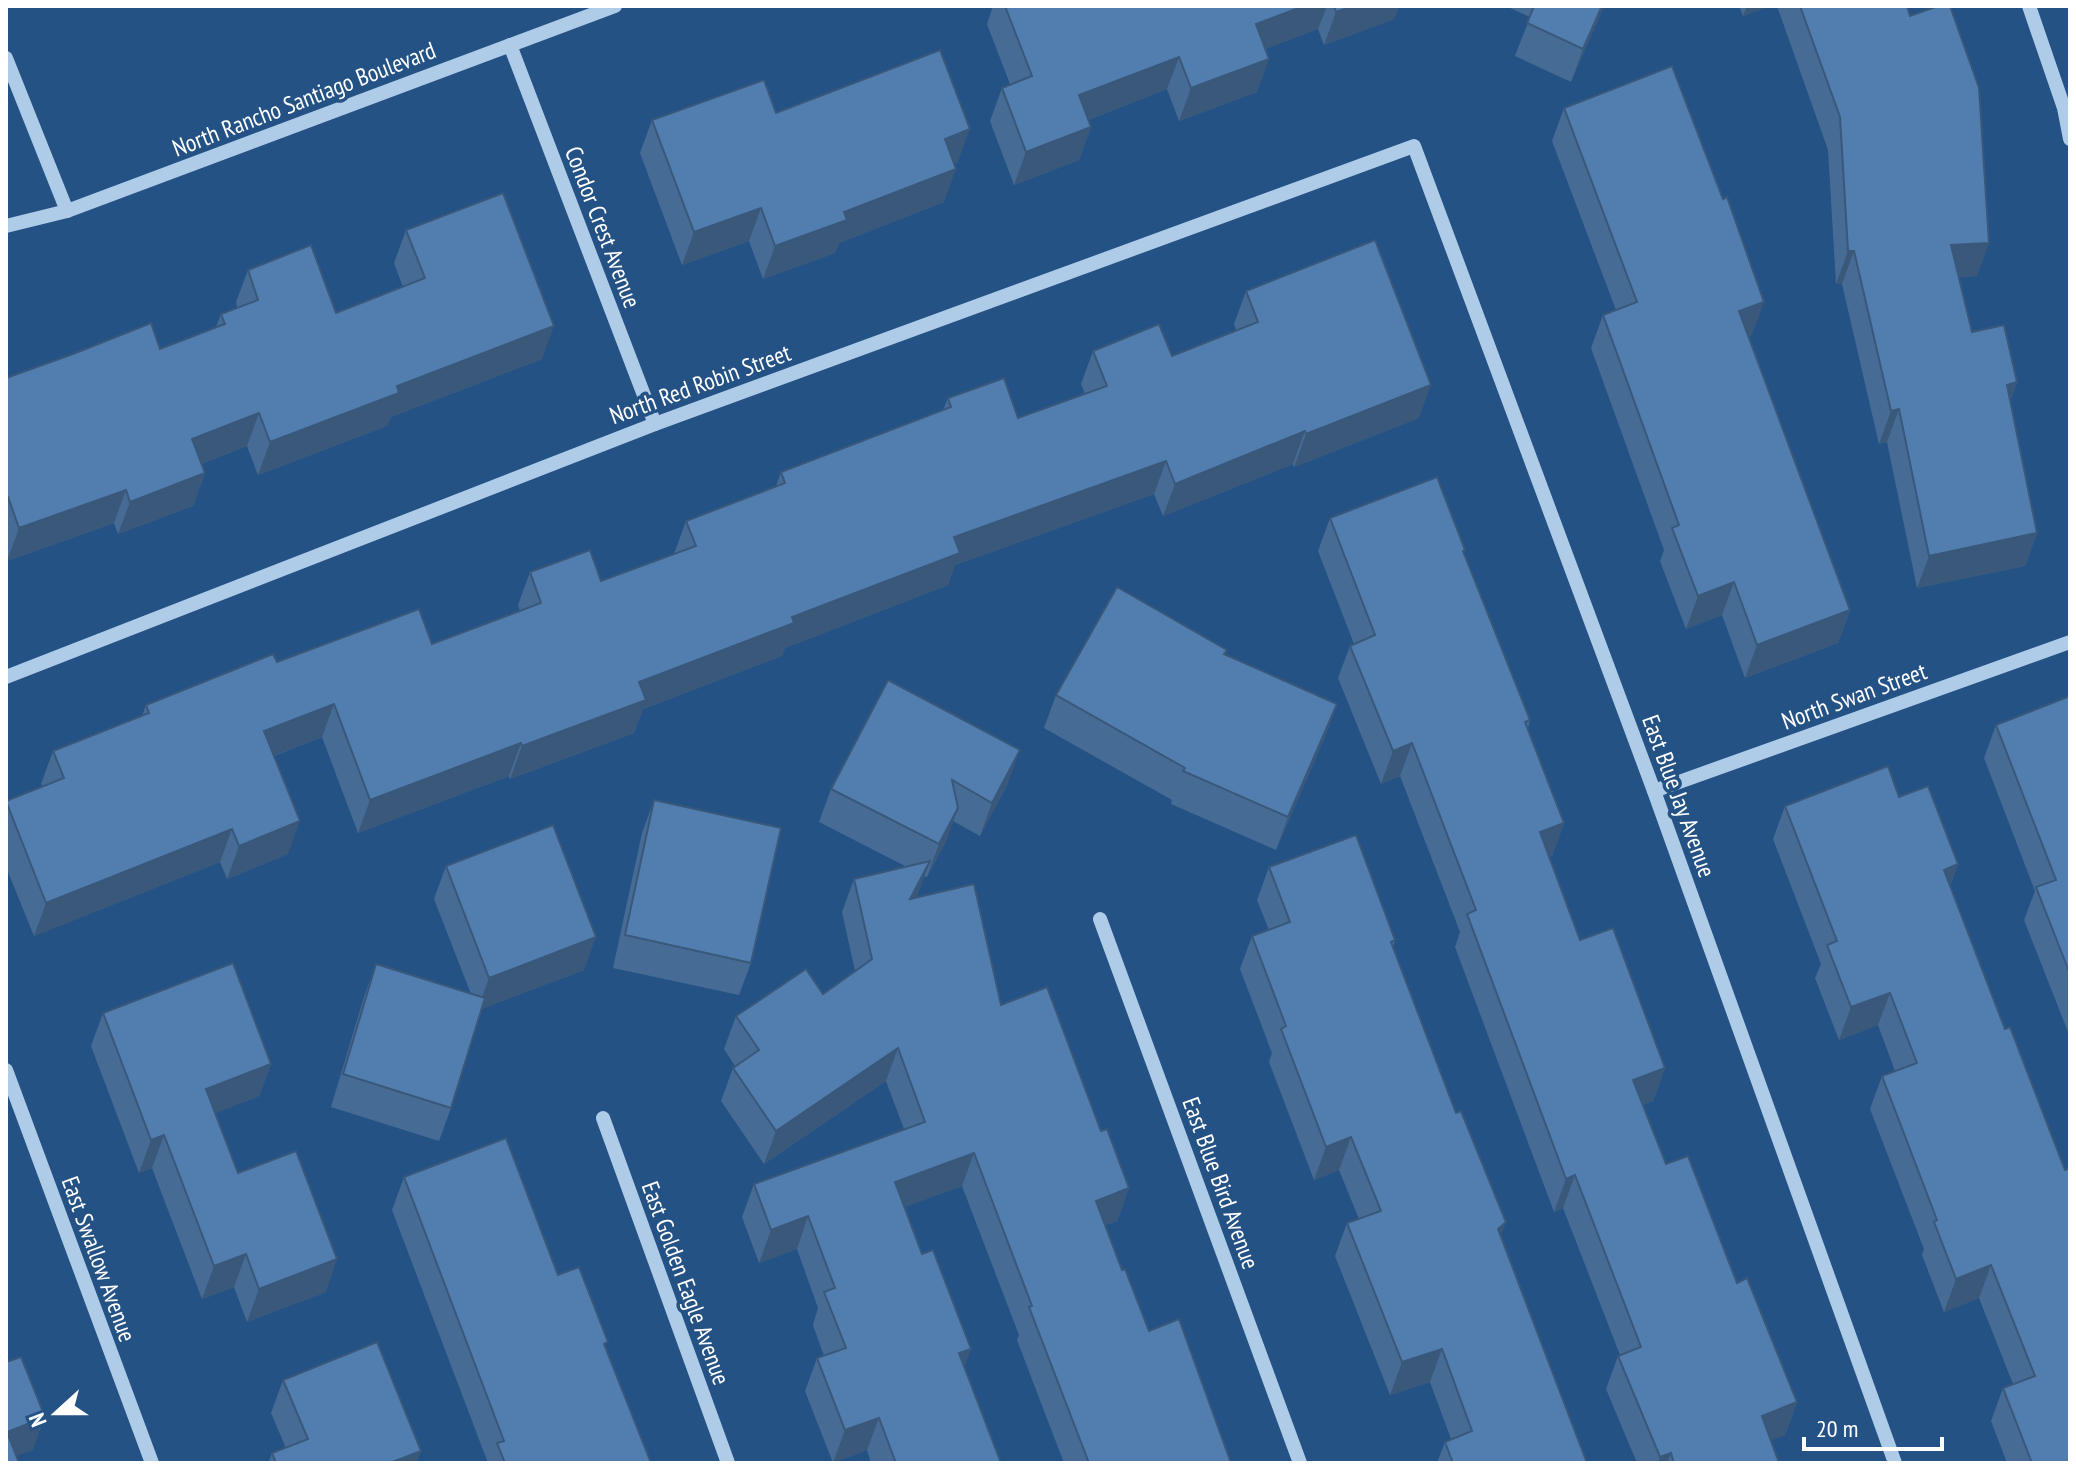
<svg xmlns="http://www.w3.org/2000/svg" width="2076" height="1469" font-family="'PT Sans Narrow',sans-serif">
<rect width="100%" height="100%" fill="#245285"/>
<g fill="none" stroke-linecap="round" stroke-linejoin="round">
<g stroke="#aecbe8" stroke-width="14">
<polyline points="2029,6 2064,108 2070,139"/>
<polyline points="510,45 655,424"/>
<polyline points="6,58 67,211"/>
<polyline points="6,226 67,211 615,6"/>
<polyline points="6,677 655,424 1414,146 1654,791 1895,1463"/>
<polyline points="1654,791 2070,642"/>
<polyline points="1100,919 1300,1463"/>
<polyline points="6,1070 152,1463"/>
<polyline points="603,1118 728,1463"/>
</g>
</g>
<g fill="#466c96">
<polygon points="993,6 1399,6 1394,19 1324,45 1318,29 1265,49 1257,92 1179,121 1167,89 1088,120 1091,127 1079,160 1014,185 990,121 1002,88 1010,84 987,24"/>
<polygon points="1506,6 1604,6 1571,82 1515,56 1530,17"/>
<polygon points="1739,6 1770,6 1743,16"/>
<polygon points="1777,6 1907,6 1977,276 1959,277 1972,332 2017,382 2010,402 2037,533 2025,566 1917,588 1887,442 1879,444 1842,284 1836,284 1828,150"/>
<polygon points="1564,108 1752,335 1748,336 1850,610 1838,643 1745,678 1722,615 1686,629 1660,561 1664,550 1591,348 1603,315 1616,310 1552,141"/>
<polygon points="776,113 958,162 954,164 944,202 839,243 835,253 763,279 749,241 682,265 640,153 652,120"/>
<polygon points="406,230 542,359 391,417 387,426 258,475 247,446 201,464 205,473 193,506 118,534 114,523 7,561 6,557 6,378 160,349 216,327 221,314 237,308 236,302 248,270 336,313 403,287 394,263"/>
<polygon points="1246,291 1419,418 1294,467 1293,464 1163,516 1154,494 955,565 948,585 785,648 782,656 643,709 634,733 510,779 509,776 358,833 322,737 274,756 288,854 227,879 220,862 34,936 6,867 6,801 43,787 41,784 53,751 142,716 146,705 277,662 432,644 520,611 518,605 530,572 601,581 674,554 686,521 776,486 781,472 943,410 948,398 1018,418 1085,394 1081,384 1093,351 1172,356 1236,330 1234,324"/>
<polygon points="1330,518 1464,553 1530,720 1528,728 1564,823 1552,856 1549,857 1580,940 1665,1068 1653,1101 1643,1105 1666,1164 1737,1283 1797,1402 1785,1435 1771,1440 1779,1463 1637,1463 1606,1389 1618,1356 1620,1355 1563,1208 1554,1212 1455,947 1460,932 1400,776 1381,784 1338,678 1350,646 1354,644 1318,551"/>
<polygon points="1227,650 1225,654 1337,704 1325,737 1276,850 1171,804 1172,800 1044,728 1056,695"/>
<polygon points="888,680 1008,783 980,836 953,821 946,841 927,877 924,876 916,897 1101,1131 1129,1188 1117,1221 1105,1225 1122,1270 1149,1331 1231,1463 1064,1463 1017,1340 1019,1335 962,1186 904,1207 922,1254 971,1349 964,1366 1001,1463 871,1463 867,1450 833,1463 805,1391 817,1358 824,1356 813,1325 818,1308 797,1249 759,1263 742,1217 754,1184 904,1129 886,1081 764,1164 721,1101 733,1068 735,1066 724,1049 736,1016 823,994 855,971 842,912 854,879 907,867 819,822 831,789"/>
<polygon points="2070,696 2070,1037 2024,920 2035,891 1984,758 1996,725"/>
<polygon points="1899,797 1958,864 1950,886 2070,1463 2007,1463 1991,1421 2003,1388 2013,1384 1979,1298 1944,1312 1922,1255 1924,1249 1870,1109 1882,1076 1895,1071 1878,1025 1839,1040 1815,978 1821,964 1773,839 1785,806"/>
<polygon points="654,800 751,963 739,995 613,968 642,833"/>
<polygon points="446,866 584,970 481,1009 451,1108 439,1141 331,1107 364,997 376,964 471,994 434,899"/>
<polygon points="1269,867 1395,940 1393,947 1587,1463 1437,1463 1445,1442 1451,1439 1430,1382 1390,1395 1335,1256 1347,1223 1359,1219 1339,1170 1314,1180 1269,1062 1272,1053 1240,969 1252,936 1269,930 1257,900"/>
<polygon points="103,1013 271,1064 259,1096 215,1113 238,1173 326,1292 247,1322 234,1287 202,1299 152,1168 139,1173 91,1046"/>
<polygon points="404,1177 558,1275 606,1348 651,1463 488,1463 392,1210"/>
<polygon points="283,1380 421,1451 416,1463 268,1463 272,1453 286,1448 271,1413"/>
</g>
<g fill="#39587a">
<polygon points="1304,6 1327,6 1318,29 1244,57 1256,24"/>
<polygon points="1353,6 1399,6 1394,19 1324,45 1336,12"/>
<polygon points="1602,6 1604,6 1571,82 1583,49"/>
<polygon points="1747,6 1770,6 1743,16"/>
<polygon points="1179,57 1167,89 1067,128 1079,95"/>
<polygon points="1269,59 1257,92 1179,121 1191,88"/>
<polygon points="1091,127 1079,160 1014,185 1026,152"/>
<polygon points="970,129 958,162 933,172 945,139"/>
<polygon points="956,169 944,202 839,243 835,253 763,279 775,246 844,212"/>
<polygon points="761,208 749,241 682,265 694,232"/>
<polygon points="1989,243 1977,276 1939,278 1951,245"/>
<polygon points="1848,251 1854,251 1842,284 1836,284"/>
<polygon points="1764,302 1752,335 1727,344 1739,311"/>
<polygon points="554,326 542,359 391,417 387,426 258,475 270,442 397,386"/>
<polygon points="2017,382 2005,415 2007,385"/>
<polygon points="1431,385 1419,418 1294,467 1306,434"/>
<polygon points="1899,409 1887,442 1879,444 1891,411"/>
<polygon points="259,413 247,446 180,472 192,439"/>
<polygon points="1305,431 1293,464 1163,516 1175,484"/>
<polygon points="1166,461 1154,494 955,565 948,585 785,648 782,656 643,709 634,733 510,779 522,746 639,682 954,537"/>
<polygon points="205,473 193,506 118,534 130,502"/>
<polygon points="126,490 114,523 7,561 19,528"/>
<polygon points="2037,533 2025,566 1917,588 1929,556"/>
<polygon points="1734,582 1722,615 1686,629 1698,596"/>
<polygon points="1850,610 1838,643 1745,678 1757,645"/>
<polygon points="334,704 322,737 252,764 264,731"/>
<polygon points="1337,704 1325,737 1276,850 1288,817"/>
<polygon points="521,743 509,776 358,833 370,800"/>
<polygon points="1412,743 1400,776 1381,784 1393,751"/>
<polygon points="1020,750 1008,783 980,836 992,803"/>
<polygon points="958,808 946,841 927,877 939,844"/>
<polygon points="300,821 288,854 227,879 239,846"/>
<polygon points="1564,823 1552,856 1528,865 1540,832"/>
<polygon points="232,829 220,862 34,936 46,903"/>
<polygon points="930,861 918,894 898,932 910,899"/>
<polygon points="1958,864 1946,897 1944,870"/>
<polygon points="596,937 584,970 477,1011 489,978"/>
<polygon points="1890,993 1878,1025 1839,1040 1851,1007"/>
<polygon points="898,1048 886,1081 764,1164 776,1131"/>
<polygon points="271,1064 259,1096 194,1122 206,1089"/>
<polygon points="1665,1068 1653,1101 1621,1113 1633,1080"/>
<polygon points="164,1135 152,1168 139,1173 151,1140"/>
<polygon points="1351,1137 1339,1170 1314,1180 1326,1147"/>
<polygon points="974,1153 962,1186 883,1215 895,1182"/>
<polygon points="1575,1175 1563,1208 1554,1212 1566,1179"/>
<polygon points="1129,1188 1117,1221 1084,1233 1096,1201"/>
<polygon points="808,1216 797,1249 759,1263 771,1230"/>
<polygon points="1506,1222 1494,1255 1498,1229"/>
<polygon points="246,1254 234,1287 202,1299 214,1266"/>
<polygon points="337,1259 326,1292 247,1322 259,1289"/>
<polygon points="1991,1265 1979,1298 1944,1312 1956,1279"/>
<polygon points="971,1349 959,1382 959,1353"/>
<polygon points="1442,1349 1430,1382 1390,1395 1402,1362"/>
<polygon points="1797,1402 1785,1435 1750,1449 1762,1416"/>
<polygon points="45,1417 33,1450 6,1460 7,1432"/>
<polygon points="879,1418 867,1450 833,1463 845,1430"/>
<polygon points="421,1451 416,1463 390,1463"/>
<polygon points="1671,1453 1667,1463 1658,1463 1660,1457"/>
</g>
<g fill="#517eaf" stroke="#39587a" stroke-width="2">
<polygon points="1005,6 1304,6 1256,24 1269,59 1191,88 1179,57 1079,95 1091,127 1026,152 1002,88 1032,76"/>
<polygon points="1334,6 1353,6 1336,12"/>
<polygon points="1534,6 1602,6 1583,49 1527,23"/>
<polygon points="1800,6 1907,6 1910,16 1938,6 1950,6 1979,88 1989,243 1951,245 1972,332 2004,325 2017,382 2007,385 2037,533 1929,556 1899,409 1891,411 1854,251 1848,251 1840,117"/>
<polygon points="940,50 970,129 945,139 956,169 844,212 847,220 775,246 761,208 694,232 652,120 764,80 776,113"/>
<polygon points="1672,66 1723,199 1727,197 1764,302 1739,311 1850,610 1757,645 1734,582 1698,596 1672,528 1679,525 1603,315 1637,302 1564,108"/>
<polygon points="503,193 554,326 397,386 399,393 270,442 259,413 192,439 205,473 130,502 126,490 19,528 8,497 6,498 6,378 73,354 151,323 160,349 225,324 221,314 258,300 248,270 311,245 336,313 425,278 406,230"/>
<polygon points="1375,240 1431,385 1306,434 1305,431 1175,484 1166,461 954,537 960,553 792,617 794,623 639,682 646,700 522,746 521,743 370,800 334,704 264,731 300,821 239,846 232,829 46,903 6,801 64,778 53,751 149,713 146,705 273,654 277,662 419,609 432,644 541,603 530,572 590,550 601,581 696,546 686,521 785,483 781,472 951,407 948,398 1004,378 1018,418 1107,386 1093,351 1159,324 1172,356 1258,322 1246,291"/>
<polygon points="1437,477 1465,550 1463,551 1530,720 1525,722 1564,823 1540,832 1580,940 1613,928 1665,1068 1633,1080 1666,1164 1688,1156 1737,1283 1747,1278 1797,1402 1762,1416 1779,1463 1674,1463 1671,1453 1660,1457 1618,1356 1641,1347 1575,1175 1566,1179 1467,914 1476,910 1412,743 1393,751 1350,646 1375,635 1330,518"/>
<polygon points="1117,587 1227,650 1224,654 1337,704 1288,817 1183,771 1185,768 1056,695"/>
<polygon points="888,680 1020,750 992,803 952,780 958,808 939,844 831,789"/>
<polygon points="2070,696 2070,974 2036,887 2056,880 1996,725"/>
<polygon points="1888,766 1899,797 1928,786 1958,864 1944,870 2005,1029 2010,1027 2065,1170 2070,1168 2070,1463 2032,1463 2003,1388 2035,1376 1991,1265 1956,1279 1934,1222 1937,1220 1882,1076 1917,1063 1890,993 1851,1007 1827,945 1837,941 1785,806"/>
<polygon points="654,800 781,828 751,963 625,935"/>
<polygon points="553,825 596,937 489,978 446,866"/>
<polygon points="1356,835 1395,940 1391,942 1456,1113 1461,1111 1506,1222 1498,1229 1587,1463 1453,1463 1445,1442 1472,1431 1442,1349 1402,1362 1347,1223 1381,1211 1351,1137 1326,1147 1281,1029 1286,1026 1252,936 1290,922 1269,867"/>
<polygon points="930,861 910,899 974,884 1001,1005 1047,987 1101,1131 1107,1129 1129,1188 1096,1201 1122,1270 1125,1269 1149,1331 1179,1319 1231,1463 1089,1463 1029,1307 1032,1306 974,1153 895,1182 922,1254 933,1250 971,1349 959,1353 1001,1463 896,1463 879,1418 845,1430 817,1358 846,1348 824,1292 835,1288 808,1216 771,1230 754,1184 925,1122 898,1048 776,1131 733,1068 759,1050 736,1016 806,969 823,994 872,959 854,879"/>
<polygon points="233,963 271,1064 206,1089 238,1173 296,1151 337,1259 259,1289 246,1254 214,1266 164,1135 151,1140 103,1013"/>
<polygon points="376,964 485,998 451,1108 343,1074"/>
<polygon points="506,1138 558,1275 579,1267 608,1342 604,1344 651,1463 505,1463 497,1443 504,1441 404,1177"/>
<polygon points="377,1342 421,1451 390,1463 276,1463 272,1453 308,1439 283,1380"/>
<polygon points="21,1357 45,1417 7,1432 19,1463 6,1463 6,1362"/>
</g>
<g text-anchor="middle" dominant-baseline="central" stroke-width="7" stroke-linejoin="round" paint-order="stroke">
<g font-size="24" fill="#fff" stroke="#245285">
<text transform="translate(304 99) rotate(-21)">North Rancho Santiago Boulevard</text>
<text transform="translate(603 227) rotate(69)">Condor Crest Avenue</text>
<text transform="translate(700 384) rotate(-20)">North Red Robin Street</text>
<text transform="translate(1854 696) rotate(-20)">North Swan Street</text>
<text transform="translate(1679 796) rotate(70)">East Blue Jay Avenue</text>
<text transform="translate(1221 1183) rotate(70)">East Blue Bird Avenue</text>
<text transform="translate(99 1259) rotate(70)">East Swallow Avenue</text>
<text transform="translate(686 1283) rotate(70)">East Golden Eagle Avenue</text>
</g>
</g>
<rect width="2076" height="1469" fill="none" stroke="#ffffff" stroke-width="16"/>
<g transform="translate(56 1413) rotate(249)" stroke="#245285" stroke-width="6" paint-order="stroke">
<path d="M0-6L14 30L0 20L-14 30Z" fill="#ffffff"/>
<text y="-12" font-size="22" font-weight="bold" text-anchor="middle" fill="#ffffff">N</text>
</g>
<path d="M1804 1437v12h138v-12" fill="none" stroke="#ffffff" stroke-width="4"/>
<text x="1816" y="1437" font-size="24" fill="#ffffff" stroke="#245285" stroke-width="6" paint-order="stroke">20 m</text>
</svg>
